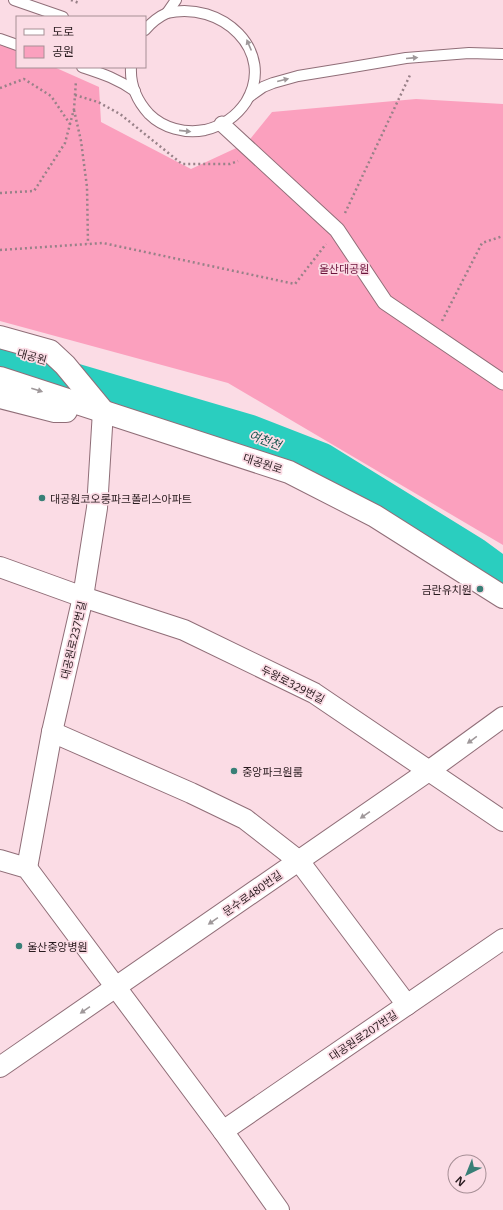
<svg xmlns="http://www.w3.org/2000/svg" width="503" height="1210" font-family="'Noto Sans','Noto Sans KR',sans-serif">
<rect width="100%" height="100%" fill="#fbdce5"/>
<polygon fill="#fba0be" points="0,43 17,50 17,67 54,67 99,87 101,122 191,169 247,143 272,112 416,99 503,104 503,545 228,383 0,321"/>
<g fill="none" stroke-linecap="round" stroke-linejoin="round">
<polyline stroke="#2acebf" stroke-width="37" points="0,360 249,433 321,461 473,555 503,577"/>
<defs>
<g id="service">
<polyline points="14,0 63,17"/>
<polyline points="167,13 176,0"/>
<polyline points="0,39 17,45"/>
<path d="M82,67C103,74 116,78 135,91"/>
<path d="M131,67C130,85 137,101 149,114C163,128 185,134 205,130C222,126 236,117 246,102C277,51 221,0 167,13C158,17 151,23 145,30"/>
<polyline points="249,97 263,87 273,83 298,76 341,69 406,58 469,53 503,54"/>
</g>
<polyline id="pedestrian" points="222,124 337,230 385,302 503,382"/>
<g id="minor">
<polyline points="0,567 83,597 184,630 314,693 503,821"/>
<polyline points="52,732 191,793 245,819 299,861 407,1005"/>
<polyline points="0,860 27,868 223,1131 279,1210"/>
<polyline points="27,868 52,732 83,597 97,508 103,411"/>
<polyline points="0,1067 430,770 503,717"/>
<polyline points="223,1131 503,939"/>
</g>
<g id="tertiary">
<polyline points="0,337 50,351 65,365 103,411"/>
<polyline points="0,378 289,472 375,516 503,597"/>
<polyline points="0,397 55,411 66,411"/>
</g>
</defs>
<use href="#service" stroke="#906e78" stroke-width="12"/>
<use href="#pedestrian" stroke="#906e78" stroke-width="17"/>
<use href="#minor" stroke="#906e78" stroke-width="22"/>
<use href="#tertiary" stroke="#906e78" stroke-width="24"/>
<g stroke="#988188" stroke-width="2.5" stroke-dasharray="2 3" stroke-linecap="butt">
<polyline points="71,0 79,3"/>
<polyline points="0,88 24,79 51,96 70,124"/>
<polyline points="75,95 98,102 120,114 182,164 230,164 238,161"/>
<polyline points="74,110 81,141 87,187 88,244"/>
<polyline points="0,193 34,191 65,143 74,109 76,81"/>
<polyline points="345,213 411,73"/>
<polyline points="0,250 103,243 295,284 326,244"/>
<polyline points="442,321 482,243 503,236"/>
</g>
<use href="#service" stroke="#fff" stroke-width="10"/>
<use href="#pedestrian" stroke="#fff" stroke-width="15"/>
<use href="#minor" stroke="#fff" stroke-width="20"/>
<use href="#tertiary" stroke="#fff" stroke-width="22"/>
</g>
<defs><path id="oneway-solid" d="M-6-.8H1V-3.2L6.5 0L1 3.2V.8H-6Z"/></defs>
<g fill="#9f989a">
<use href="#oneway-solid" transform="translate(249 45) rotate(-113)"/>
<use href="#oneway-solid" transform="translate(412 58) rotate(-5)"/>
<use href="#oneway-solid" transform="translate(283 80) rotate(-14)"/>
<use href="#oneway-solid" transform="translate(185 131) rotate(6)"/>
<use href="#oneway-solid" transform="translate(37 390) rotate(18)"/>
<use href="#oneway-solid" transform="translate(472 740) rotate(144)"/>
<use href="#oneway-solid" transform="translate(365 815) rotate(145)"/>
<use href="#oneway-solid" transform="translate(213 921) rotate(145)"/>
<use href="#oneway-solid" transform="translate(85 1010) rotate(146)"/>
</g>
<g fill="#397f77" stroke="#fbdce5" stroke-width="1.5">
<circle cx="42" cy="498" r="4"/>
<circle cx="480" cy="589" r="4"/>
<circle cx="234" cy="771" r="4"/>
<circle cx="19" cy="946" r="4"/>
</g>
<g text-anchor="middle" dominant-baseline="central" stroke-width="3.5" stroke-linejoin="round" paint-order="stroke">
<g font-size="11" fill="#6c133b" stroke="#fbdce5">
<text x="344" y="268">울산대공원</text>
</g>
<g font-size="11" fill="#291b1f" stroke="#fbdce5">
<text transform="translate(32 356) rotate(15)">대공원</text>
<text transform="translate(263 463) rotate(18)">대공원로</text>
<text transform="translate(73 640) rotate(-77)">대공원로237번길</text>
<text transform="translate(293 684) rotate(27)">두왕로329번길</text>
<text transform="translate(252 893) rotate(-35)">문수로480번길</text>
<text transform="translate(363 1035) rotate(-34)">대공원로207번길</text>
</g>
<g font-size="11" fill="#291b1f" stroke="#fbdce5" text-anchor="start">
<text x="50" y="498">대공원코오롱파크폴리스아파트</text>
<text x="472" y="589" text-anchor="end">금란유치원</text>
<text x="242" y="771">중앙파크원룸</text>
<text x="27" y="946">울산중앙병원</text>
</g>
<g font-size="12" font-style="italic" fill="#14544d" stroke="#fbdce5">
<text transform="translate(265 440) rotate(20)">여천천</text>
</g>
</g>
<rect x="16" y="16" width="130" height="52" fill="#fbdce5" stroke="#a78f96"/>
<rect x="24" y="29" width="20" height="6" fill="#ffffff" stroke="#a78f96"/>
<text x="52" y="36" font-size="12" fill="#291b1f">도로</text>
<rect x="24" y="46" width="20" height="12" fill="#fba0be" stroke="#a78f96"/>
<text x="52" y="56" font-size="12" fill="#291b1f">공원</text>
<g transform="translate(467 1174) rotate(223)"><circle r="19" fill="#fbdce5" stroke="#a78f96"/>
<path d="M0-3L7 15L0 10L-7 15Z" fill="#397f77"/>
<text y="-6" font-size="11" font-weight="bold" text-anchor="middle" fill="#291b1f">N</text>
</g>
</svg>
